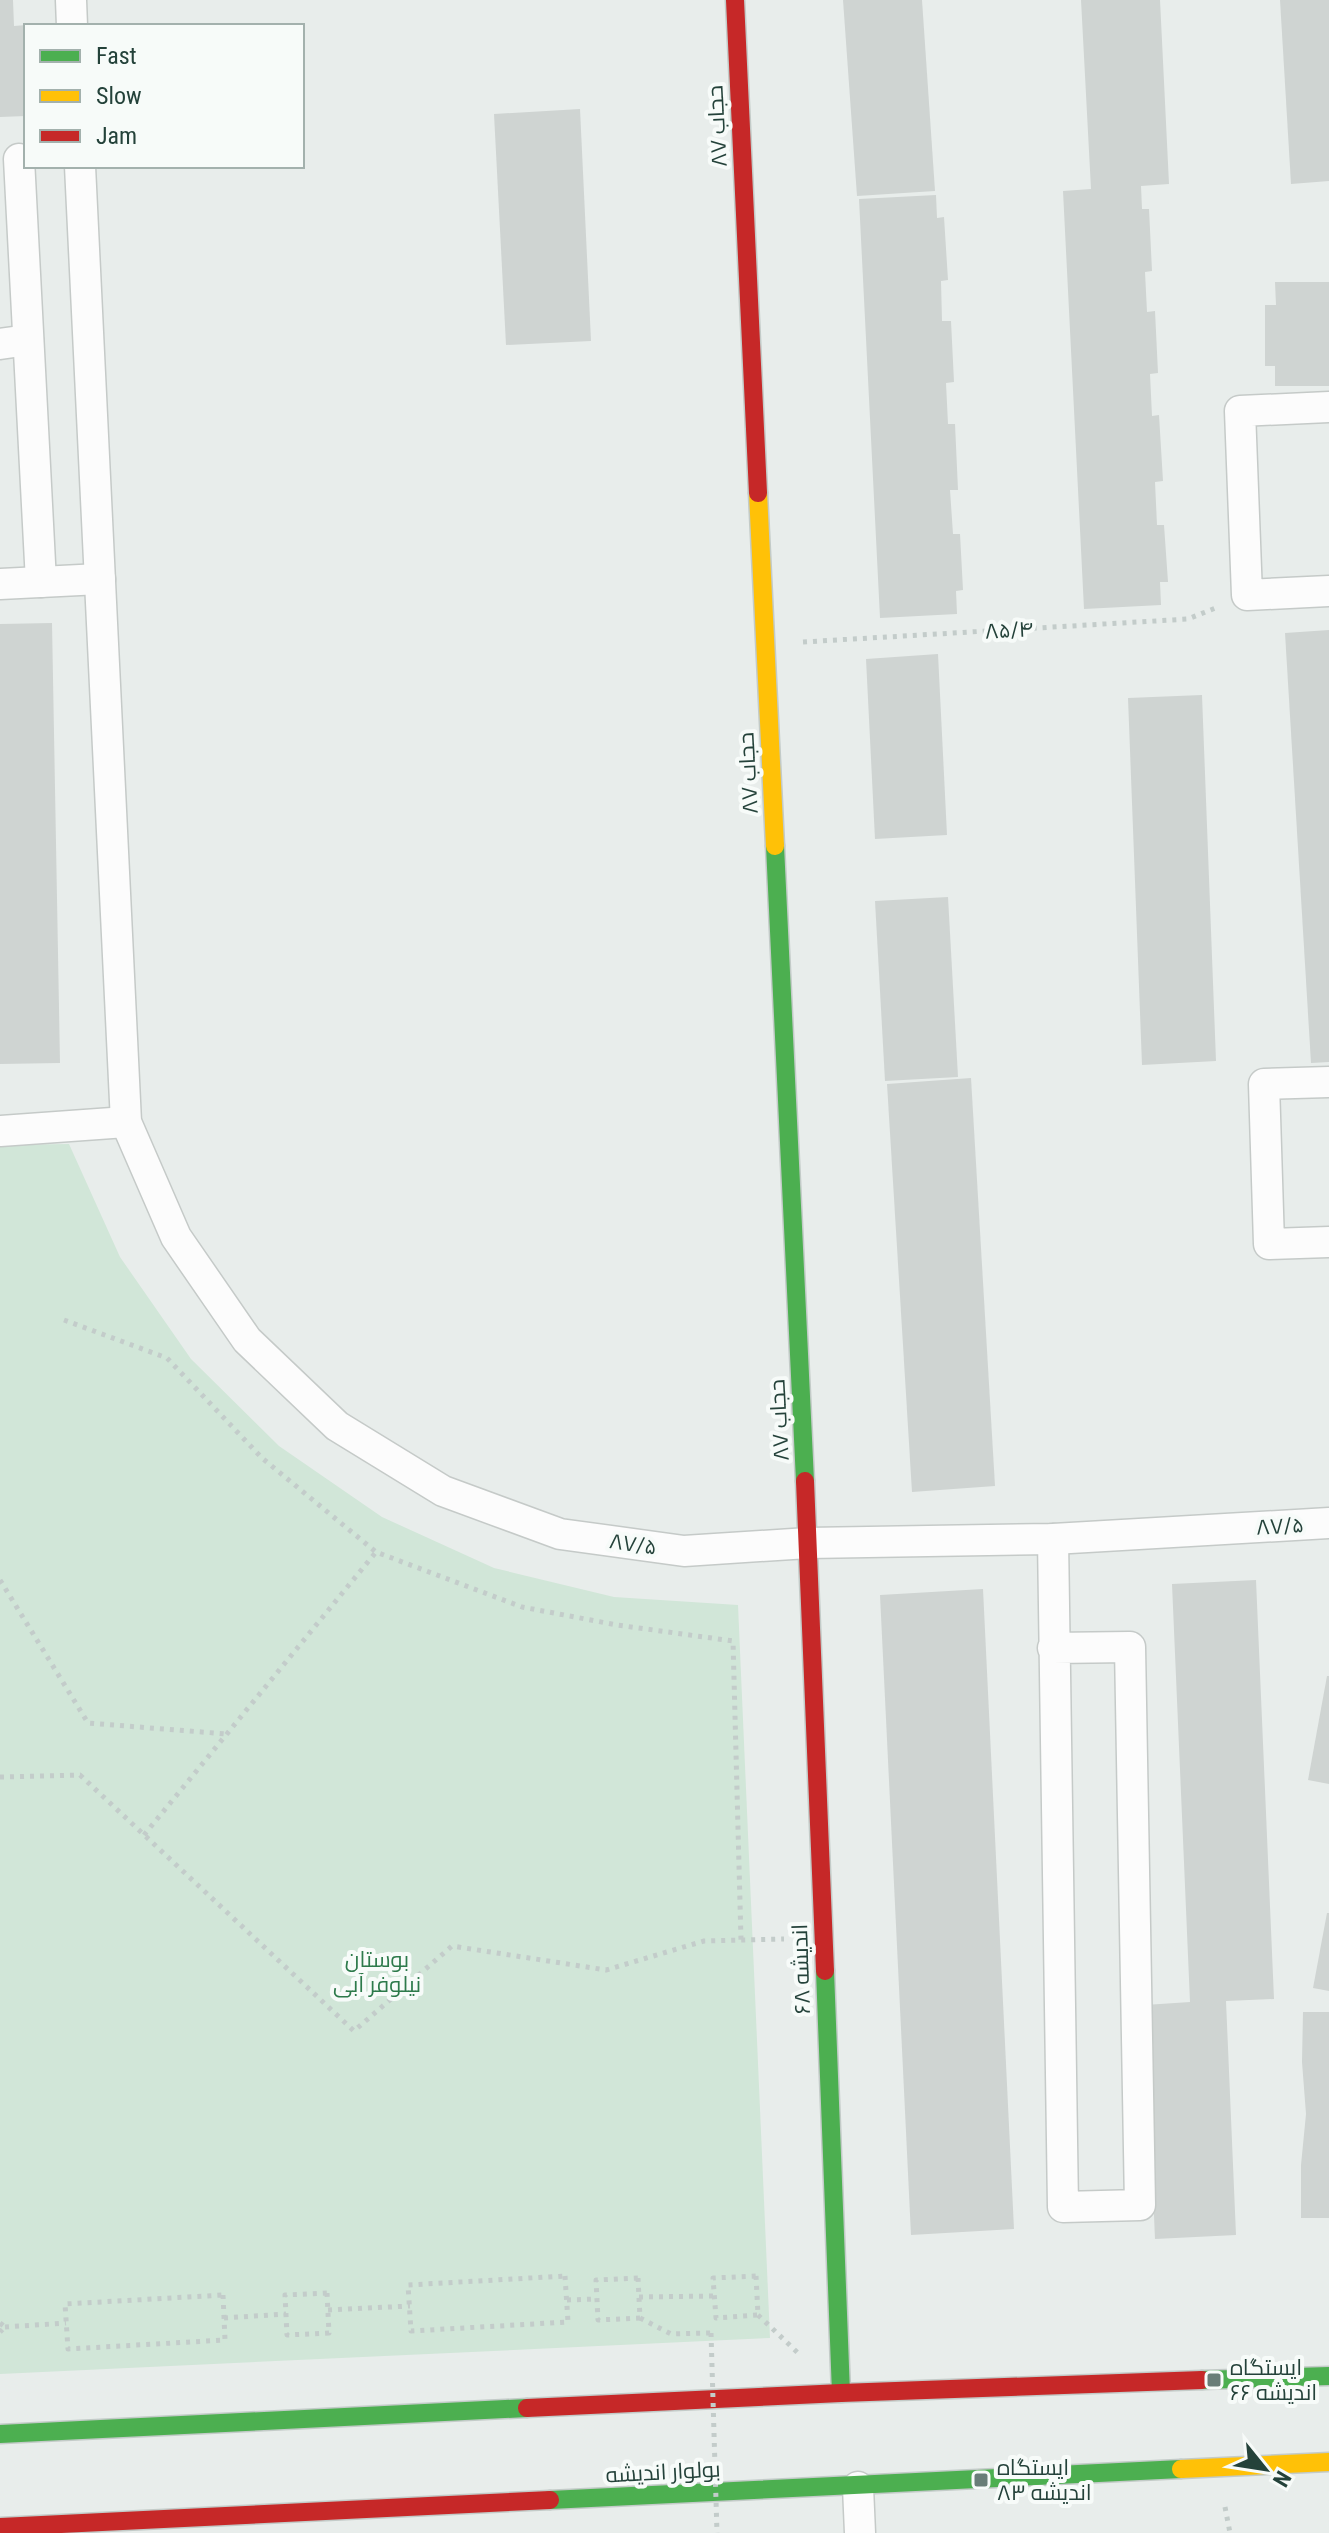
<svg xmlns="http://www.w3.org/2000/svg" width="1329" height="2533" font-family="'Roboto Condensed',Cairo,sans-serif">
<rect width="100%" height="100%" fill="#e8edeb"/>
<polygon fill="#d1e6d8" points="69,1144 120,1257 191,1359 279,1446 382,1517 494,1568 614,1597 738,1605 770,2338 0,2374 0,1145"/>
<g fill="#cfd4d2">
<polygon points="0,0 13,0 14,26 26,25 26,116 0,117"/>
<polygon points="843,0 922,0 935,191 857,196"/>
<polygon points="1081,0 1160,0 1169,184 1141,186 1142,209 1149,209 1152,271 1145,272 1147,312 1155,311 1158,373 1150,374 1152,416 1159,415 1163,481 1155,482 1157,525 1164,525 1168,582 1160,582 1161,605 1084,609 1063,191 1091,189"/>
<polygon points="1280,0 1329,0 1329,181 1291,184"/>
<polygon points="580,109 591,341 506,345 494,114"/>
<polygon points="936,195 937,218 944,217 948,280 941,281 942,321 951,321 954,382 946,383 948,424 955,424 958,490 950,490 953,534 960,534 963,590 956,591 957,614 880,618 859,199"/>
<polygon points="1275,282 1329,282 1329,386 1275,386 1275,366 1265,366 1265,305 1276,305"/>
<polygon points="52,623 60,1063 0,1064 0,624"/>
<polygon points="1329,630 1329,1062 1311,1063 1285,633"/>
<polygon points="938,654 947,835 875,839 866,659"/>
<polygon points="1202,695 1216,1061 1142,1065 1128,698"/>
<polygon points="948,897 958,1077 885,1081 875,901"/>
<polygon points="971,1078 995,1486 912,1492 887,1084"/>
<polygon points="1256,1580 1274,1999 1226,2001 1236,2235 1155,2239 1145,2005 1190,2002 1172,1584"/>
<polygon points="983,1589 1014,2229 911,2235 880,1595"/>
<polygon points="1327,1676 1329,1676 1329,1784 1308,1780"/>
<polygon points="1327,1913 1329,1913 1329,1991 1313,1988"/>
<polygon points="1303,2012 1329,2012 1329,2218 1301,2218 1301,2165 1306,2114 1302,2062"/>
</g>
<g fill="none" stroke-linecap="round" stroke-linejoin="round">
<defs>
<g id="street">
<polyline points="71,0 72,26"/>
<polyline points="19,159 41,582"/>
<polyline points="80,166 126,1122 176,1237 247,1340 337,1426 443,1491 560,1534 684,1551 808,1543 1053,1539 1329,1523"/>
<polyline points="0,344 28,340"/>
<polyline points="1329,407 1240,411 1247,595 1329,591"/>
<polyline points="0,584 100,579"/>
<polyline points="1329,1082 1264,1084 1269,1244 1329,1242"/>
<polyline points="0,1131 126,1122"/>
<polyline points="1053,1539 1063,2207 1140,2205 1130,1647 1053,1648"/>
<polyline points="858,2487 860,2533"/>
</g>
<g id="fast">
<polyline points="775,846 805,1481"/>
<polyline points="825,1971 841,2393"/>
<polyline points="1202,2380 1329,2376"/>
<polyline points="0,2434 527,2408"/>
<polyline points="550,2500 1181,2469"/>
</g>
<g id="slow">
<polyline points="758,493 775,846"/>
<polyline points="1181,2469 1329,2462"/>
</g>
<g id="jam">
<polyline points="735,0 758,493"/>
<polyline points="805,1481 825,1971"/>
<polyline points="527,2408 841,2393 1202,2380"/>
<polyline points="0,2527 550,2500"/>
</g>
</defs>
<use href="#street" stroke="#c5cac8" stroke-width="33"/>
<use href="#fast" stroke="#c3cbc8" stroke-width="21"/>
<use href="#slow" stroke="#c3cbc8" stroke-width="21"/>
<use href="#jam" stroke="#c3cbc8" stroke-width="21"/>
<g stroke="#c3ccca" stroke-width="5" stroke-dasharray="4 6" stroke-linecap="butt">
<polyline points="803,642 1188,619 1218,607"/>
<polyline points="64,1320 167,1358 262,1458 376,1552 522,1607 617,1625 733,1641 741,1940"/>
<polyline points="0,1580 88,1723 227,1734"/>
<polyline points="0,1777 80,1775 354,2031 452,1946 606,1970 704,1941 784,1939"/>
<polyline points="144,1835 376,1552"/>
<polygon points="565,2276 568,2322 411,2331 408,2285"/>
<polygon points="756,2276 758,2315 716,2318 713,2278"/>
<polygon points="638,2278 640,2318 598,2320 596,2280"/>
<polygon points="327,2293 329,2333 287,2335 285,2295"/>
<polygon points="223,2295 225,2340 68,2349 65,2304"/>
<polyline points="639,2297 714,2296"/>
<polyline points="567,2300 597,2299"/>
<polyline points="328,2310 410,2306"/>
<polyline points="758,2315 798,2353"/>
<polyline points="224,2318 286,2314"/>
<polyline points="640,2318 671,2334 711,2333"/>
<polyline points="0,2323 5,2327 0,2332"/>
<polyline points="5,2327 66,2323"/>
<polyline points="1225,2507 1230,2533"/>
</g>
<use href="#street" stroke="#fcfcfc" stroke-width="30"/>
<use href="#fast" stroke="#4caf50" stroke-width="18"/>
<use href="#slow" stroke="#ffc107" stroke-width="18"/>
<use href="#jam" stroke="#c62828" stroke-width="18"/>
<polyline stroke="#c3ccca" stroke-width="5" stroke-dasharray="4 6" stroke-linecap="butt" points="711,2333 717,2533"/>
</g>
<g fill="#697e78" stroke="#f7fbf9" stroke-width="3">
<rect x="1206" y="2372" width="16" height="16" rx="4"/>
<rect x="973" y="2472" width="16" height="16" rx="4"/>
</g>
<g text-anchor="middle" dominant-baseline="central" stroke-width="8" stroke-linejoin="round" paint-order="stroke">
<g font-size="22" fill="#24423a" stroke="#f7fbf9">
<text transform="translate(717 126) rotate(-93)">حجاب ۸۷</text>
<text transform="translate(1009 630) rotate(-3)">۸۵/۴</text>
<text transform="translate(748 773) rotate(-93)">حجاب ۸۷</text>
<text transform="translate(779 1420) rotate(-93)">حجاب ۸۷</text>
<text transform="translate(1280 1526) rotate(-3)">۸۷/۵</text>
<text transform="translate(633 1544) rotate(8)">۸۷/۵</text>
<text transform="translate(801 1969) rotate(-92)">اندیشه ۶۸</text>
<text transform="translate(663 2472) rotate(-3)">بولوار اندیشه</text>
</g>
<g font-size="22" fill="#2d7a4b" stroke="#f7fbf9">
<text x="377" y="1959">بوستان<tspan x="377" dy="25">نیلوفر آبی</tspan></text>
</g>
<g font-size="22" fill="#24423a" stroke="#f7fbf9" text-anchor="start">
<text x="1230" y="2367">ایستگاه<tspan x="1230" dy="25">اندیشه ۶۶</tspan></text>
<text x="997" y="2467">ایستگاه<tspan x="997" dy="25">اندیشه ۸۳</tspan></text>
</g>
</g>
<rect x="24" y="24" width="280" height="144" fill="#f7fbf9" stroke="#a3b1ad" stroke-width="2"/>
<rect x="40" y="50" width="40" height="12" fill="#4caf50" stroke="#a3b1ad" stroke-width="2"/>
<text x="96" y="64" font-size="24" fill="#24423a">Fast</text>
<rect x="40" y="90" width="40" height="12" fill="#ffc107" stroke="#a3b1ad" stroke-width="2"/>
<text x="96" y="104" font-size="24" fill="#24423a">Slow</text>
<rect x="40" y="130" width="40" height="12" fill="#c62828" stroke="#a3b1ad" stroke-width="2"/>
<text x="96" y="144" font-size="24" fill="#24423a">Jam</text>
<g transform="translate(1265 2469) rotate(120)" stroke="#f7fbf9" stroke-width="6" paint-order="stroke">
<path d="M0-6L14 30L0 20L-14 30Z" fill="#24423a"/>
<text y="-12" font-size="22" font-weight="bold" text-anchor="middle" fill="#24423a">N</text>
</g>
</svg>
